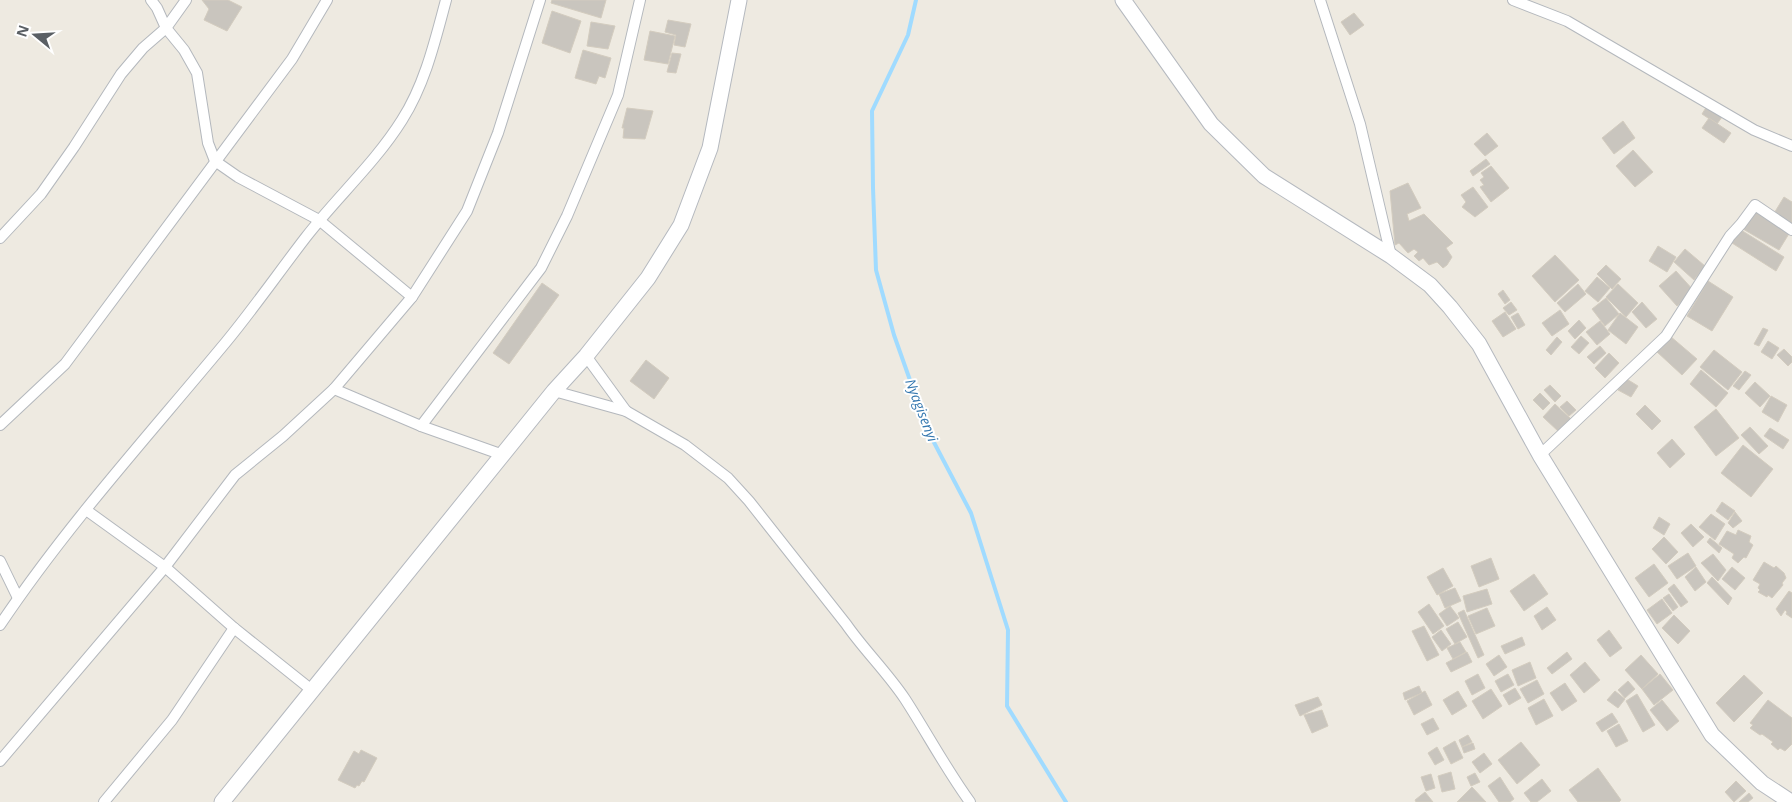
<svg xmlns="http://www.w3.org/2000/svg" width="1792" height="802" font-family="'Open Sans',sans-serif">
<rect width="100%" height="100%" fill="#eeeae1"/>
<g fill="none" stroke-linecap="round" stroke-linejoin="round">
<polyline stroke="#a0dbff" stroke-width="4" points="916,0 908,35 872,111 873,188 876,270 894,335 928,431 971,513 1008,630 1007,706 1066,802"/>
</g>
<g fill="#c9c5be" stroke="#d3ccbf">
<polygon points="202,0 228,0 242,7 227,31 204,20 209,9"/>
<polygon points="552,0 606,0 601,18 551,3"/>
<polygon points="552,11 581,21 570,53 542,43"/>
<polygon points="1354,13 1364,25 1350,35 1341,22"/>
<polygon points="668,20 691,24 685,47 674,45 676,35 665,32"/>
<polygon points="591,22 615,26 608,49 587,46"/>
<polygon points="650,31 675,36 668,64 644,60"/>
<polygon points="583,50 611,58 605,78 599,76 596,84 575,78"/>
<polygon points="672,53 681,54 676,73 667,72"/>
<polygon points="1707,106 1722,117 1717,124 1702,114"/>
<polygon points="627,108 653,111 645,139 623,138 624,128 622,128"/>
<polygon points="1709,118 1731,133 1724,143 1702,128"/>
<polygon points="1623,121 1635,138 1614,154 1602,138"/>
<polygon points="1487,133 1498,146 1485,156 1474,144"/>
<polygon points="1633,150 1653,172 1635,187 1616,166"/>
<polygon points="1486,159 1490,164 1473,176 1470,171"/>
<polygon points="1491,166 1509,188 1491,202 1480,187 1484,185 1480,180 1484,177 1481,173"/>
<polygon points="1408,183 1421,208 1407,214 1409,221 1424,214 1453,243 1446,248 1452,257 1447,265 1443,268 1437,262 1429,265 1423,258 1419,261 1414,256 1418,252 1414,249 1408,253 1399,243 1395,245 1390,191"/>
<polygon points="1473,187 1488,207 1475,217 1462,207 1466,202 1461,195"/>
<polygon points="1784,197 1792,202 1792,227 1773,215"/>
<polygon points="1754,210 1790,232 1779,250 1743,229"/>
<polygon points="1741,230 1784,257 1776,271 1732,243"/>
<polygon points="1658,246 1676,257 1667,272 1649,261"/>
<polygon points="1685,249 1705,266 1694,280 1674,262"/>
<polygon points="1555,255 1579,280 1555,302 1532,276"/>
<polygon points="1606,265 1621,279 1612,289 1597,274"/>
<polygon points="1676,271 1694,291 1677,306 1659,286"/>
<polygon points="1597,277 1610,288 1598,302 1585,291"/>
<polygon points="1708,281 1733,297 1712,331 1687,316"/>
<polygon points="542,283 559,295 509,364 493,353"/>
<polygon points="1578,284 1586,294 1565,312 1557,303"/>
<polygon points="1618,284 1638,303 1626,317 1606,297"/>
<polygon points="1503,290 1510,300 1505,304 1498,294"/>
<polygon points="1606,298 1619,314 1605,326 1592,309"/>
<polygon points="1511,302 1517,310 1509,315 1503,308"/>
<polygon points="1642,302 1657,319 1646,328 1632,312"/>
<polygon points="1560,310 1569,324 1552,336 1542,323"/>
<polygon points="1505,312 1516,329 1503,337 1492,321"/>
<polygon points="1518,313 1525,325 1518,329 1511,317"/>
<polygon points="1620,313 1638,327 1626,344 1608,330"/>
<polygon points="1579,320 1586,328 1575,339 1568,331"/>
<polygon points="1600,321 1610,334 1597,345 1586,332"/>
<polygon points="1763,328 1768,330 1759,346 1754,344"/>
<polygon points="1581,336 1589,343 1579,354 1571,347"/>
<polygon points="1670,336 1697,359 1682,375 1656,351"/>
<polygon points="1557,337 1562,342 1551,355 1546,350"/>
<polygon points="1768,341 1779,348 1772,359 1761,352"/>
<polygon points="1600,346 1606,353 1594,364 1587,357"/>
<polygon points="1784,349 1792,357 1792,362 1788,366 1777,355"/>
<polygon points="1714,350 1742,372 1728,390 1700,367"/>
<polygon points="1609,353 1619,363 1605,378 1595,368"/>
<polygon points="646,360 669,378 654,399 630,381"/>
<polygon points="1701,370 1728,393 1716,407 1690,384"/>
<polygon points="1745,371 1751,375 1739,390 1733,386"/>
<polygon points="1625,378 1638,386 1631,397 1618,390"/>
<polygon points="1755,382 1770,396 1760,407 1745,393"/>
<polygon points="1550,385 1561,396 1555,402 1544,390"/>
<polygon points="1540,393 1550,403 1543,410 1533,400"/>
<polygon points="1771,396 1787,405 1778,422 1762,412"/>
<polygon points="1567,401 1576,410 1569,416 1560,407"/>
<polygon points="1555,404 1571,419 1559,432 1543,417"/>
<polygon points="1645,405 1661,421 1652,430 1636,414"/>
<polygon points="1716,409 1739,438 1716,456 1694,427"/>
<polygon points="1750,427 1768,446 1759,454 1741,435"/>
<polygon points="1770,428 1789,440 1783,449 1764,436"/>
<polygon points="1672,439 1685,454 1670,468 1657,453"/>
<polygon points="1743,445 1773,469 1751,497 1721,473"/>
<polygon points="1722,502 1735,511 1728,520 1716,511"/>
<polygon points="1735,512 1742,521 1733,528 1728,523"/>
<polygon points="1711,514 1725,524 1715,540 1699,527"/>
<polygon points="1659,517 1670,524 1664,535 1653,528"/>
<polygon points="1691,524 1704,537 1693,547 1681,533"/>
<polygon points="1738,530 1751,536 1749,542 1753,545 1746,558 1744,557 1738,563 1732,558 1734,554 1719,544 1727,531 1736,535"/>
<polygon points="1664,537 1678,552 1666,564 1652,549"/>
<polygon points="1710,538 1722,548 1719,553 1707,542"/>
<polygon points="1688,553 1696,566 1677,579 1668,566"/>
<polygon points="1713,554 1726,570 1718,581 1701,563"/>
<polygon points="1491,558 1499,579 1479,587 1471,566"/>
<polygon points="1764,562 1774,568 1776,566 1784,573 1786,578 1782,583 1783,585 1772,598 1768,595 1767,597 1758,592 1760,590 1758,588 1760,584 1753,580"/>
<polygon points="1654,564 1668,583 1649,597 1635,578"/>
<polygon points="1696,567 1706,582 1695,591 1685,577"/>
<polygon points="1732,567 1745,578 1735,590 1722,579"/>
<polygon points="1443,568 1453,586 1437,595 1427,577"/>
<polygon points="1534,574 1548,594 1524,611 1510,591"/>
<polygon points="1712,577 1732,598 1728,605 1707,583"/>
<polygon points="1674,584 1688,602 1681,607 1668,589"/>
<polygon points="1455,588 1461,601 1445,608 1439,594"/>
<polygon points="1487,589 1492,604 1467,612 1463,596"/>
<polygon points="1789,591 1792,593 1792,618 1786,614 1787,612 1785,610 1781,616 1776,609"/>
<polygon points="1669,594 1678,607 1673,611 1663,598"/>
<polygon points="1662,599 1672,613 1657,624 1647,610"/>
<polygon points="1429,604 1444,626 1433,634 1418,612"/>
<polygon points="1450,606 1459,618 1447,626 1439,614"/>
<polygon points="1547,607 1556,620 1542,630 1534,616"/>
<polygon points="1487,608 1495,626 1476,634 1468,616"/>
<polygon points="1464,610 1484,655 1478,658 1458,613"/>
<polygon points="1674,615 1690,631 1678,644 1662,628"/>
<polygon points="1458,622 1467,637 1455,644 1446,629"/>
<polygon points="1424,626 1439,655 1427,661 1412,631"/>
<polygon points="1441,630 1451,644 1442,651 1432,637"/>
<polygon points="1609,630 1622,648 1610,657 1597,640"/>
<polygon points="1522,637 1525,645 1505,654 1501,646"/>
<polygon points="1460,642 1466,652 1453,659 1447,648"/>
<polygon points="1467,652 1472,662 1451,672 1446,663"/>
<polygon points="1567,652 1572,659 1552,674 1547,668"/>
<polygon points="1499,655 1507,667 1494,676 1486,664"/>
<polygon points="1641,655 1658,674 1642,689 1625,670"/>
<polygon points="1530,662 1536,678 1518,686 1512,670"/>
<polygon points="1585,662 1600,680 1584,693 1570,675"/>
<polygon points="1478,674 1485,688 1472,695 1465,681"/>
<polygon points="1508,674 1514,685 1501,692 1495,681"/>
<polygon points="1660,674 1673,690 1654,705 1642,689"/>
<polygon points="1744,675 1763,693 1734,722 1716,703"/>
<polygon points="1537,680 1544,694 1528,703 1520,689"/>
<polygon points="1628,681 1635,689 1625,698 1618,690"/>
<polygon points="1565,683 1577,701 1562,711 1550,693"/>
<polygon points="1419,686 1422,693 1405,700 1403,693"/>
<polygon points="1515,688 1521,698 1509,705 1503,695"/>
<polygon points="1491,689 1502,706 1483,719 1472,701"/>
<polygon points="1425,691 1432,705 1414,715 1407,701"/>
<polygon points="1458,691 1467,706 1452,715 1443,700"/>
<polygon points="1615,691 1625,699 1618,708 1607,700"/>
<polygon points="1637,694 1655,725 1643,732 1626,701"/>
<polygon points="1318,697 1322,705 1300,716 1295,705"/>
<polygon points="1544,699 1553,716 1536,725 1528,708"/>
<polygon points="1662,700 1679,721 1667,731 1650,710"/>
<polygon points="1768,700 1792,718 1792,744 1785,751 1780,748 1778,750 1771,744 1773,742 1762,734 1760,735 1750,728 1753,725 1750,723"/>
<polygon points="1322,710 1328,726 1312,733 1304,715"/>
<polygon points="1612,713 1618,722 1602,732 1596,723"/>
<polygon points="1433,718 1439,729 1427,735 1421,724"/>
<polygon points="1619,724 1628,741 1616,747 1607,731"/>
<polygon points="1468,735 1472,742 1462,747 1459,740"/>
<polygon points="1455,741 1463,758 1451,764 1443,748"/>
<polygon points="1521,742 1540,765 1517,784 1498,760"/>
<polygon points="1473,743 1475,749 1464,753 1462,747"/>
<polygon points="1437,747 1444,760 1435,765 1428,753"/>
<polygon points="361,750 377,758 364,782 362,781 359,786 357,785 355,788 338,780 354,751 359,754"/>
<polygon points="1484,753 1492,764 1480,773 1472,762"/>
<polygon points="1598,768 1621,800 1619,802 1578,802 1569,790"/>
<polygon points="1451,772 1455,789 1442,792 1438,776"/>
<polygon points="1475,773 1480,782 1471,786 1467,777"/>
<polygon points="1431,774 1435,788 1426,791 1421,777"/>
<polygon points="1500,777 1514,799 1510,802 1499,802 1488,786"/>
<polygon points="1542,779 1551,791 1537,802 1531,802 1524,793"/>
<polygon points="1736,781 1746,791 1734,802 1725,792"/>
<polygon points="1472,787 1486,802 1457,802"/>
<polygon points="1425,792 1433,802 1416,802 1415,800"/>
<polygon points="1749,793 1753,798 1748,802 1739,802"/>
</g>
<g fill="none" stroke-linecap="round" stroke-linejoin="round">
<defs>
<g id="minor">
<polyline points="151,0 157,8 166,28 184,50 197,73 208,143 215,161 238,177 319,220 412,297"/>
<polyline points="1320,0 1360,124 1391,256"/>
<polyline points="1513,0 1567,21 1754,130 1792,146"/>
<polyline points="0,238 41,194 74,147 121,74 143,48 166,28 186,0"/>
<polyline points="586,356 626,411"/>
<polyline points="334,389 421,426 503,455"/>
<path d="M554,391L626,411L685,445L728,478L749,501L846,624C864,650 887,672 905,699C927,733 946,769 970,802"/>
<polyline points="0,425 65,364 292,59 327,0"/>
<polyline points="421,426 541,268 567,216 618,95 640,0"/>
<polyline points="1540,455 1666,336 1730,236 1741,224 1755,205 1792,230"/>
<polyline points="86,510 165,567 234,628 313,691"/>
<polyline points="0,561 18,598"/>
<path d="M0,625C67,525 149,435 226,342C254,308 279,272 306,237C337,197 375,163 402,120C425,84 435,41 446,0"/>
<polyline points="0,761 165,567 235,475 283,436 334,389 412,297 467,211 498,133 540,0"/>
<polyline points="104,802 172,720 234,628"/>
</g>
<g id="secondary">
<polyline points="1123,0 1211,124 1264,176 1391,256 1430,285 1450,307 1479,344 1540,455 1712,735 1762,783 1791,802"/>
<polyline points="222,802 554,391 586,356 648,278 681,225 710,148 739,0"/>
</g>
</defs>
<use href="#minor" stroke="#b4b8bd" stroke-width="12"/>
<use href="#secondary" stroke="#b5b9bf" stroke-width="17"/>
<use href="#minor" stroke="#fff" stroke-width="10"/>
<use href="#secondary" stroke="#fff" stroke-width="15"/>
</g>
<g text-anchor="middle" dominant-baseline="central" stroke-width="4" stroke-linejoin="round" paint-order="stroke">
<g font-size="14" font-style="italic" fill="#3477af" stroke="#fff">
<text transform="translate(922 410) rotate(69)">Nyagisenyi</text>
</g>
</g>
<g transform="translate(35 35) rotate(288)" stroke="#ffffff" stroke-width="4" paint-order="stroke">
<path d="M0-4L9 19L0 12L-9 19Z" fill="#5a5f64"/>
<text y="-8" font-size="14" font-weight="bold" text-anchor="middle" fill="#5a5f64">N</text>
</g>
</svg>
